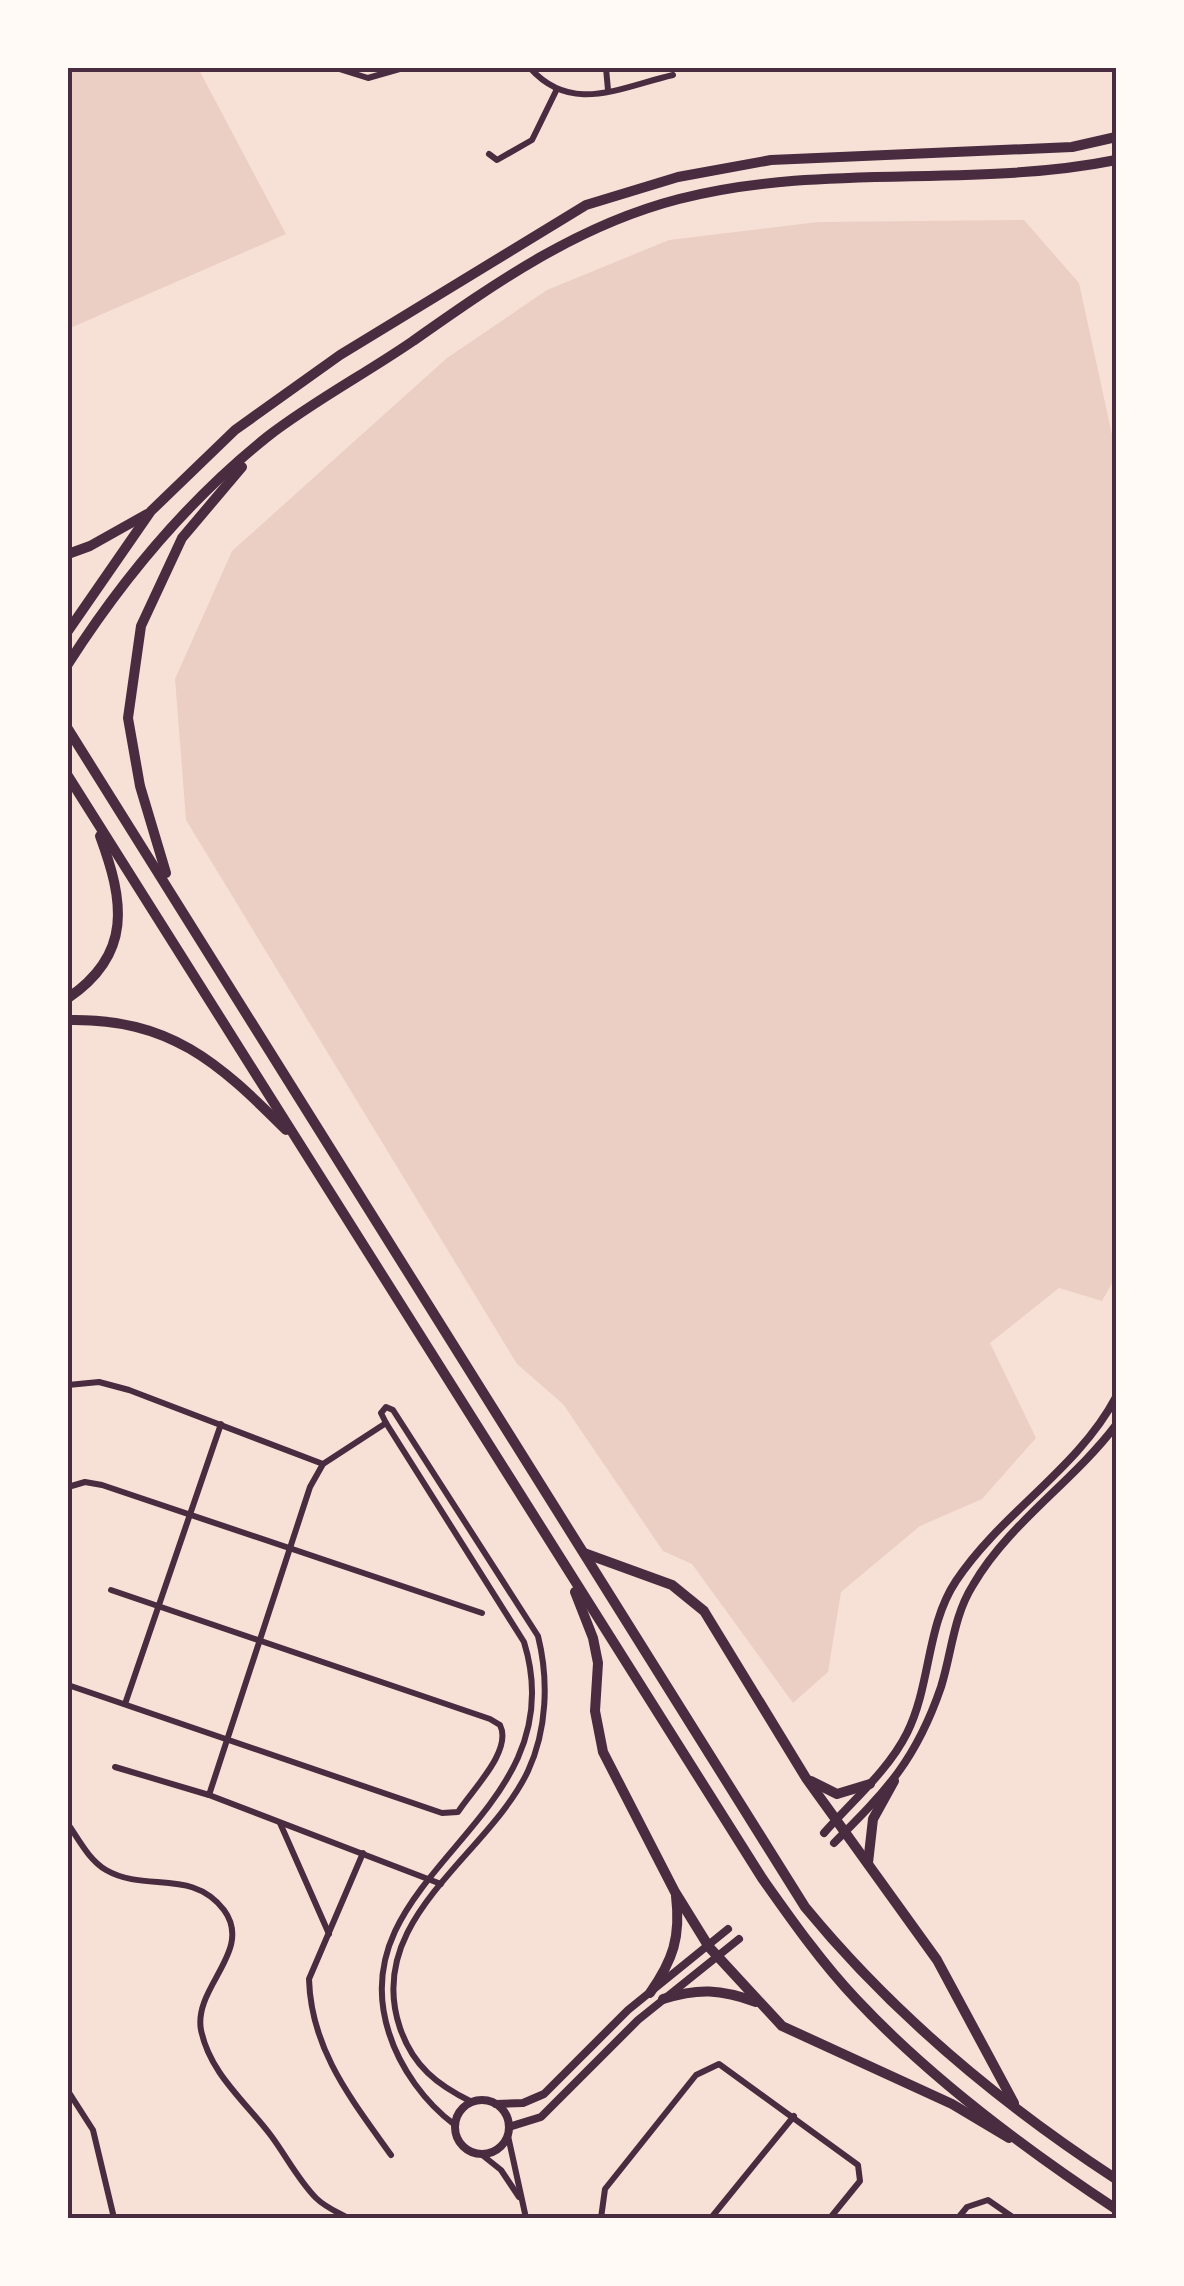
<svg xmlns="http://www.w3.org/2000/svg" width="1184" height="2286" font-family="'PT Sans Narrow',sans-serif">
<rect width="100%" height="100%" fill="#f7e1d7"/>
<g fill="#ebcfc5">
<polygon points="68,68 198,68 286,234 68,329"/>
<polygon points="1024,220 1079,283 1116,453 1116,1276 1102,1301 1059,1288 990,1343 1036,1438 982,1499 920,1526 841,1592 828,1672 793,1703 692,1564 663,1551 563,1404 517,1364 186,820 175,679 232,551 447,358 547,290 669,240 818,222"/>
</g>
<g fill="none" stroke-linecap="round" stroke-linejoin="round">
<g stroke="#4a2c40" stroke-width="6">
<polyline points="336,68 368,78 403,68"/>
<path d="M530,68C572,115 620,87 673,75"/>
<polyline points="606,68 608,90"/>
<polyline points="489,154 497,160 532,140 556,91"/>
<polyline points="68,1385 99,1382 129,1390 323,1464"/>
<polyline points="68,1487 85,1482 102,1485 482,1613"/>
<path d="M68,1685L442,1813L458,1812C471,1791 513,1751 500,1725L490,1719L111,1590"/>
<polyline points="125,1704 221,1424"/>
<polyline points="115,1767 209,1795 441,1884"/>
<polyline points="209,1795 310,1487 323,1464 386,1423"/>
<polyline points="280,1823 329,1934"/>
<path d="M68,1824C79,1840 89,1860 106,1870C146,1893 192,1868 224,1910C254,1951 193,1987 201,2030C210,2074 246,2102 272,2137C286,2156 299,2181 316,2198C325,2207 337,2212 348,2218"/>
<path d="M363,1853L309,1979C311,2050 352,2100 391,2155"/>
<polyline points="68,2091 93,2130 114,2218"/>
<path d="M455,2125C425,2103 400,2068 389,2033C337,1873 579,1820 524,1642L386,1423L381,1413L386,1407L393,1410L538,1636C549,1680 547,1730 528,1771C488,1856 363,1919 400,2028C413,2066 437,2085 472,2102"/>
<polyline points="508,2136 526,2218"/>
<polyline points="481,2154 501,2170 519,2197"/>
<polyline points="601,2218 605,2189 696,2075 719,2064 858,2165 860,2181 830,2218"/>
<polyline points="711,2218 794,2116"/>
<polyline points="958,2218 967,2207 988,2200 1014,2218"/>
</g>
<g stroke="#4a2c40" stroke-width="8">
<path d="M824,1833C852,1801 888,1771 907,1733C931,1685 926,1626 956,1581C1001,1513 1078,1469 1116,1397"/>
<path d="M834,1843C887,1790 916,1760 941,1687C952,1652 953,1617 973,1585C1009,1523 1073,1482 1116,1425"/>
<circle cx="482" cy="2127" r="27"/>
<polyline points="496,2104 523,2103 544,2094 628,2010 728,1929"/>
<polyline points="509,2127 541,2117 638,2020 739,1939"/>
</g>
<g stroke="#4a2c40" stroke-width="10">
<polyline points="68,554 90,546 147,514"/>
<polyline points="68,631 151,511 235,430 340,355 586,205 678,177 771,160 1072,147 1116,137"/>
<path d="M68,664C123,578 187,501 267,437C312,402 365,374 413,341C497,282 578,225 679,199C821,162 973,189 1116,160"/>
<path d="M68,729L805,1907C893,2014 1001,2104 1116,2179"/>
<path d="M68,776L762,1878C791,1919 821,1962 856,1999C931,2079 1025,2149 1116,2209"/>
<polyline points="166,873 140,786 128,718 141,626 182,538 242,467"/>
<path d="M68,998C133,954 124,901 100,836"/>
<path d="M68,1020C170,1018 218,1062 286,1130"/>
<polyline points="584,1553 672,1585 704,1611 806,1778 937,1960 1014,2103"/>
<polyline points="575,1592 593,1638 598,1663 595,1711 603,1752 675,1892 709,1947 782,2026 952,2104 1009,2138"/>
<polyline points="811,1781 837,1794 870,1784"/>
<polyline points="868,1863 873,1819 894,1781"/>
<path d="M650,1993C673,1960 681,1937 676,1896"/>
<path d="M663,1999C698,1988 721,1989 756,2002"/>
</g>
</g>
<rect width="1184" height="2286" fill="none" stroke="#fffaf5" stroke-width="140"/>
<rect x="70" y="70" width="1044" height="2146" fill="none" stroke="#4a2c40" stroke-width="4"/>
</svg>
